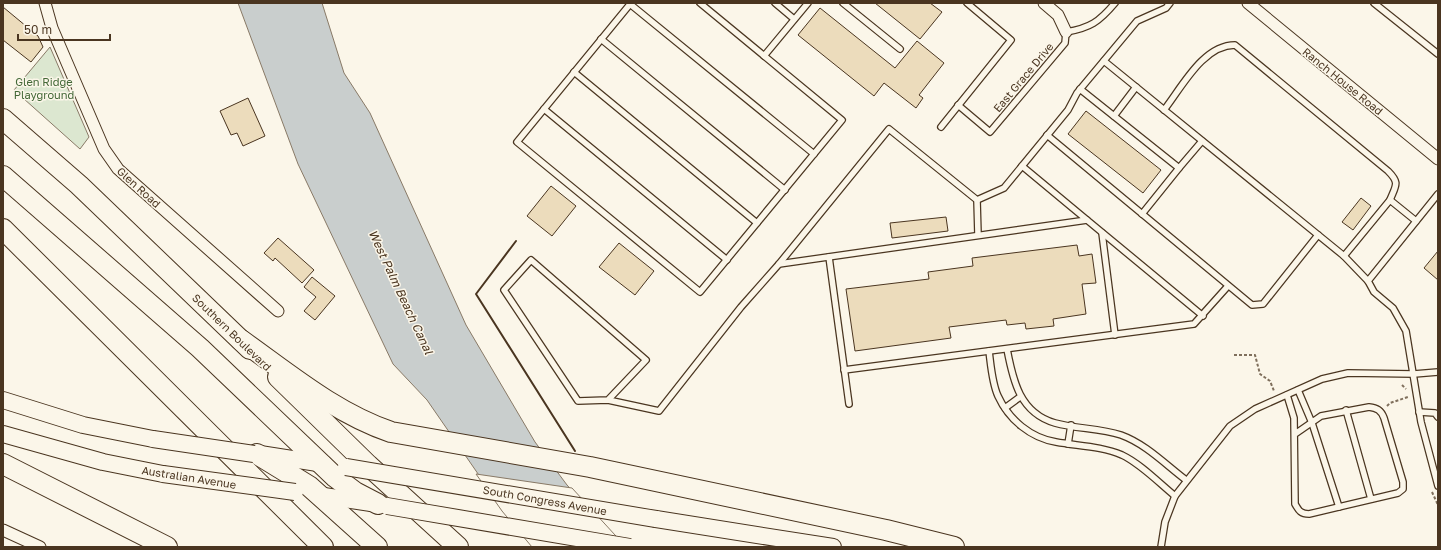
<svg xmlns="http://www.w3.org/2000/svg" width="1441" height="550" font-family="'Golos Text',sans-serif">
<rect width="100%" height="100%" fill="#fbf6e9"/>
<polygon fill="#dce7d0" stroke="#887966" points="50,47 89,137 80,149 14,90"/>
<polygon fill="#c9cecd" stroke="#887966" points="238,3 322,3 344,73 370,113 466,325 535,442 567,485 624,547 503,510 427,400 393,364 298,164"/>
<polygon fill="#fbf6e9" stroke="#887966" points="476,474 572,488 626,547 532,547 502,511"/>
<g fill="#ecdcbc" stroke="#4a3520">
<polygon points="875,3 930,3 942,12 920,39"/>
<polygon points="3,7 38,36 43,47 31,62 3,40"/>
<polygon points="820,8 895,68 917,41 944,63 919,95 923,98 916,108 884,83 874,96 798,35"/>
<polygon points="248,98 265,136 243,146 237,133 231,135 220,111"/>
<polygon points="1086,111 1161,170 1143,193 1068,134"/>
<polygon points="551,186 576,206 552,236 527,216"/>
<polygon points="1361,198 1371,206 1353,230 1342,222"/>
<polygon points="946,217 948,231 892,238 890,223"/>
<polygon points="278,238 314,270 302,283 275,258 273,261 264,253"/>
<polygon points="619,243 654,271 635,295 599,267"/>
<polygon points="1077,245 1079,256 1092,254 1096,283 1082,284 1086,314 1053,319 1054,326 1026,329 1025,323 1007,325 1006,320 949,327 951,338 855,351 846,289 929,279 928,272 973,266 972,258"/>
<polygon points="1438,251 1438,280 1424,268"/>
<polygon points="312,277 335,296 315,320 304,311 316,297 304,287"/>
</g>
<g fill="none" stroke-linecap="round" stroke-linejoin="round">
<defs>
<g id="lane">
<polyline points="631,3 517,142 700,292 842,120 700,3"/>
<polyline points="775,3 794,19"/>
<polyline points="843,3 900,49"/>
<polyline points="1374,3 1438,54"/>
<polyline points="630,4 814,154"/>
<polyline points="601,39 785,190"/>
<polyline points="764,56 808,3"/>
<polyline points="1104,61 1344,256 1368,281"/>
<polyline points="574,72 757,223"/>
<polyline points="1080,89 1179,168 1142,214"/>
<path d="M958,105L990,132L1065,43L1066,32C1090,28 1099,22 1115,3"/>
<polyline points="544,109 727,260"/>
<path d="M1164,110C1182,87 1203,45 1235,45L1388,171C1400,183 1396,185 1390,200"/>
<polyline points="1114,116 1136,87"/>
<polyline points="941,127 1011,40 967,3"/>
<polyline points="1047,135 1252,305 1263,304 1318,235"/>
<polyline points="1022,166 1087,220"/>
<polyline points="1179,168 1202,141"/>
<polyline points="1438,194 1368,281 1374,292 1393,308 1406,331 1421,422 1438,486"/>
<polyline points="977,200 1004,188 1068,110 1077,93 1137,21 1166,8 1170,3"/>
<polyline points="1102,233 1115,335"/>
<polyline points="1344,256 1390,200 1416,221"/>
<polyline points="829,257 849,404"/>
<polyline points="779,264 889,129 977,200 978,235"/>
<path d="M1007,349C1013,381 1020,413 1055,423C1077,429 1099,428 1121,435C1146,444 1166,465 1186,480"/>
<path d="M989,351C991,366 992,383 998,396C1009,420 1031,438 1056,442C1078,446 1101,446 1122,455C1141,464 1159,483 1175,496"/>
<polyline points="844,370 1194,324 1228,286"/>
<polyline points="1298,390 1312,423 1339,507"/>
<path d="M1287,395L1294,418L1295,504C1299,511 1301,514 1309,514L1398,493L1403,489V482L1384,418C1381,410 1377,408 1369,407L1321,416L1295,434"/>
<polyline points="608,400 646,360 531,260 504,290 578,401 608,400 659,411 741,307 779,264 1087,220 1203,316"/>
<polyline points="1005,408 1020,397"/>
<polyline points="1346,410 1371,499"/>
<polyline points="1419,412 1435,413 1438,417"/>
<polyline points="1068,444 1071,425"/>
<polyline points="1161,547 1165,522 1175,496 1230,426 1255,409 1322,379 1348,373 1414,374 1438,372"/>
</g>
<g id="street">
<polyline points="45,3 52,28 104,149 118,169 278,311"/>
<polyline points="1044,3 1058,15 1066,32"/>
<polyline points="1248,3 1438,159"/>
<polyline points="3,530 40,547"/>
</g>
<g id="secondary">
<polyline points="3,400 83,425 153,439"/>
<polyline points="3,434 103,462 163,474"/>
<polyline points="260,454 324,464"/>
<polyline points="317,495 371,503"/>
<polyline points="656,519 833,547"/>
</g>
<g id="highway">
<polyline points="3,119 79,185 250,349"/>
<polyline points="3,176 200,348 335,477 355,492 378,504"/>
<polyline points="3,229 323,547"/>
<path d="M241,340C289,374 335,413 391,432L590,467L886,530L954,547"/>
<polyline points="278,377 368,465 458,547"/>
<polyline points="257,454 309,486 377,547"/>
<polyline points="3,464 167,547"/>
</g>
</defs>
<use href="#lane" stroke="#4a3520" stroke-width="8"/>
<use href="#street" stroke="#4a3520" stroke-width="13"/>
<use href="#secondary" stroke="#4a3520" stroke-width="18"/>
<use href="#highway" stroke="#4a3520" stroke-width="22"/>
<g stroke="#7f6f5c" stroke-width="2" stroke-dasharray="3 2" stroke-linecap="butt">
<polyline points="1234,355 1255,355 1260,374 1270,381 1274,391"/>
<polyline points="1402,385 1406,389"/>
<polyline points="1387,406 1390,403 1408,397"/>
<polyline points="1432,492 1438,505"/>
</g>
<use href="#lane" stroke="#fbf6e9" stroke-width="5.5"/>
<use href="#street" stroke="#fbf6e9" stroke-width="11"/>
<use href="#secondary" stroke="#fbf6e9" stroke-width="16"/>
<use href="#highway" stroke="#fbf6e9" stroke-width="20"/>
<defs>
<g id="secondary-bridge">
<polyline points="153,439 254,454"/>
<polyline points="346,467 656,519"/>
<polyline points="163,474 295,492"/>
<polyline points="387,506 630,547"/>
</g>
</defs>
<use href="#secondary-bridge" stroke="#4a3520" stroke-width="18" stroke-linecap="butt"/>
<use href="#secondary-bridge" stroke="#fbf6e9" stroke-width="16"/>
<polyline stroke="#4a3520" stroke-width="2" points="516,241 476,294 575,451"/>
</g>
<g text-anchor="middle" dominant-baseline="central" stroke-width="3" stroke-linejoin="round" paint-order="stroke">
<g font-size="11" fill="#4a3520" stroke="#fbf6e9">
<text transform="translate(1023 77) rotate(-50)">East Grace Drive</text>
<text transform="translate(1343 81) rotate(39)">Ranch House Road</text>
<text transform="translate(139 187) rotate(42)">Glen Road</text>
<text transform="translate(232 332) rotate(44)">Southern Boulevard</text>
<text transform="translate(189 477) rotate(9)">Australian Avenue</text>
<text transform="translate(545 500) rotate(10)">South Congress Avenue</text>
</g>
<g font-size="11" fill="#436837" stroke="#fbf6e9">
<text x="44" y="81">Glen Ridge<tspan x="44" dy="13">Playground</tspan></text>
</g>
<g font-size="12" font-style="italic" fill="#4a3520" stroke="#fbf6e9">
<text transform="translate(401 292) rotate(65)">West Palm Beach Canal</text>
</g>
</g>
<rect width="1441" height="550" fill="none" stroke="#4a3520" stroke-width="8"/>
<path d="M18 34v6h92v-6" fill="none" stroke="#4a3520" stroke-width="2"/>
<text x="24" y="34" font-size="12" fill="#4a3520" stroke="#fbf6e9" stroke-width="3" paint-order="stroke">50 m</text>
</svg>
